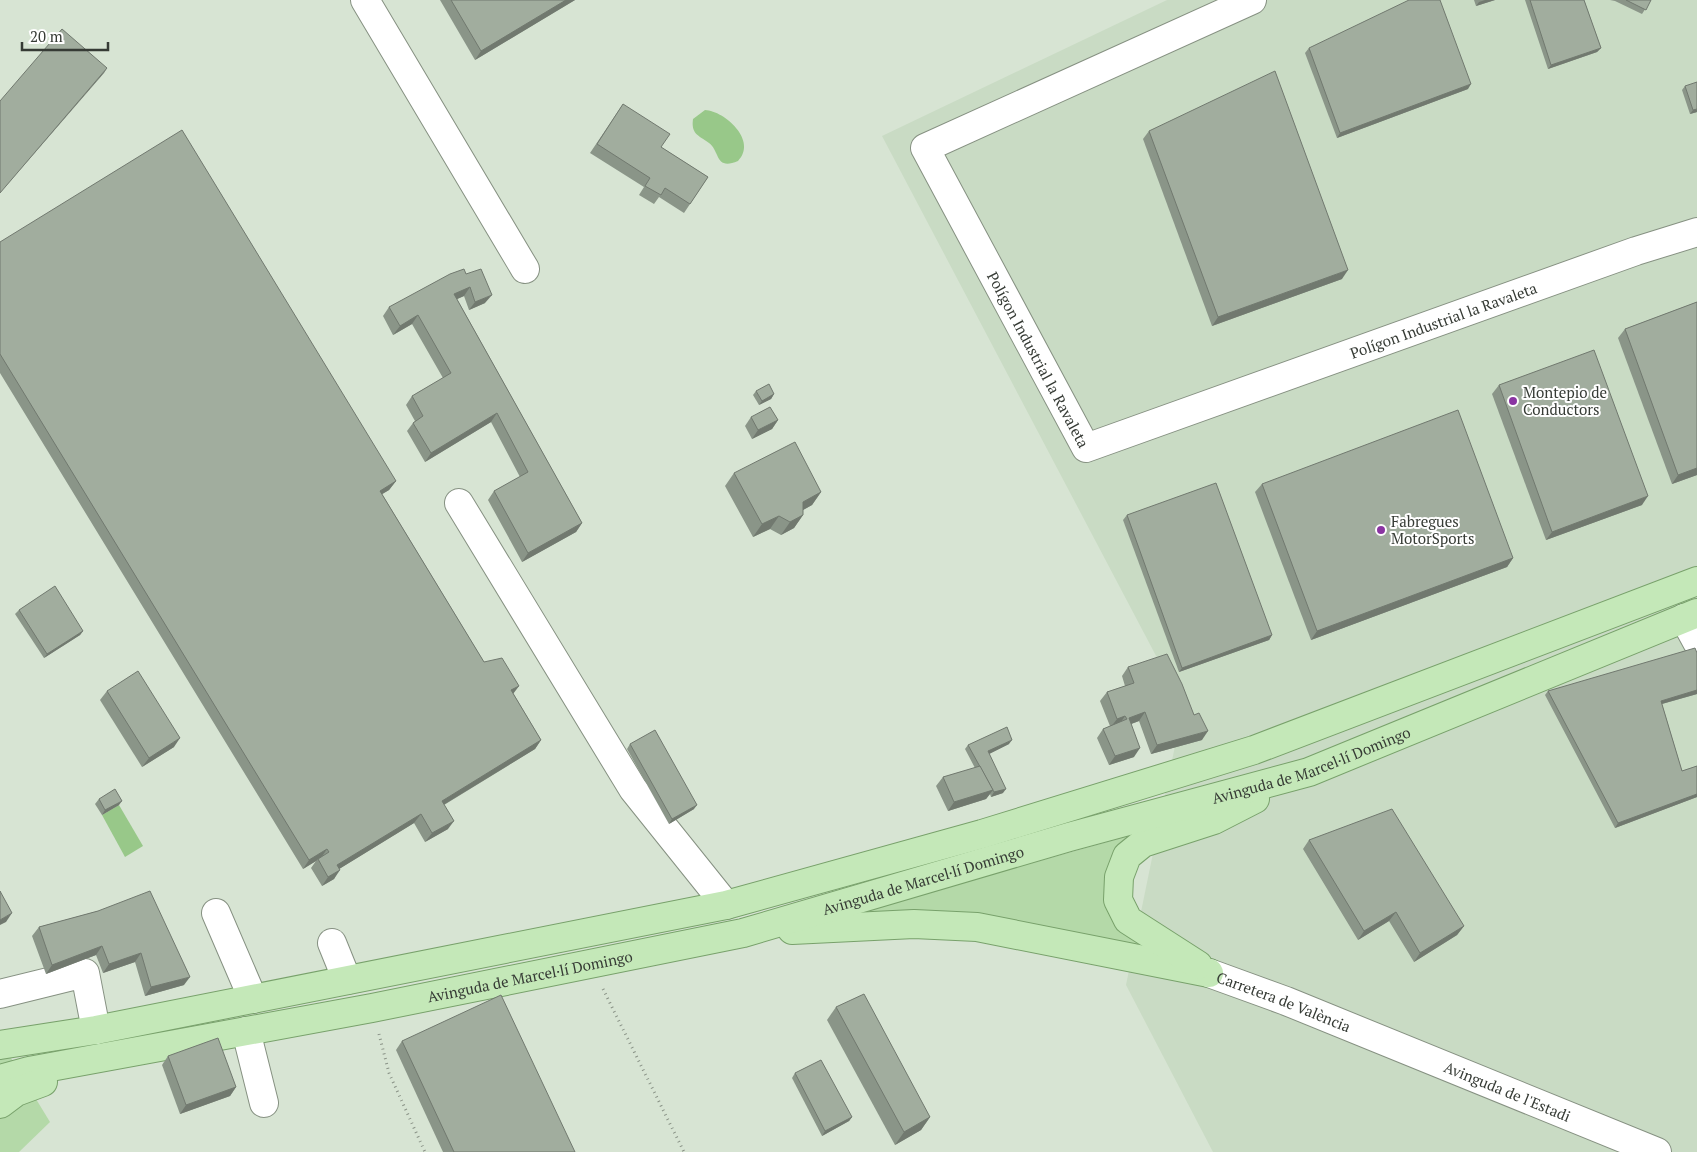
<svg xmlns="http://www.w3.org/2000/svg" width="1697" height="1152" font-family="'PT Serif',serif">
<rect width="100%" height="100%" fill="#d7e4d3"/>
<polygon fill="#c9dbc4" points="1167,0 1697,0 1697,1152 1213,1152 1126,985 1183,707 882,136"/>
<g fill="#b4d9a8">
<polygon points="1132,835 1113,858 1104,893 1119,928 1163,956 843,916"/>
<polygon points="0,1040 50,1122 19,1152 0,1152"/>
</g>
<g fill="#98c889">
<path d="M705,110C725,111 758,141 738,161C715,171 720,151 709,143C698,135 691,134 693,119Z"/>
<polygon points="119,805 143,846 125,857 102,815"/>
</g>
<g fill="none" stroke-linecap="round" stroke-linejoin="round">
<defs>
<g id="minor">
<polyline points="365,0 525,269"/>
<path id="s1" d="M1252,0L925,148L1086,448L1636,251L1697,232"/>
<polyline points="459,503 633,789 726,905"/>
<polyline points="1684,618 1697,642"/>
<polyline points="216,913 253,999"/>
<polyline points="332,943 347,980"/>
<path id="s2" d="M1209,973L1286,1001L1657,1152"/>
<polyline points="0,994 85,973 96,1030"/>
<polyline points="246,1031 264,1103"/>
</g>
<g id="major">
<polyline points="792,930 914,924 977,927 1209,973"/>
<polyline points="1198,965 1128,920 1118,900 1119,877 1127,856 1143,843 1214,820 1255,799"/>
<polyline points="0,1045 96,1030 726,905 982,834 1254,750 1697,581"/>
<path id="s3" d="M0,1079L29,1071L372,1008L743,933L1069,837L1309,772L1697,613"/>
<polyline points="0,1104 16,1092 43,1082"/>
</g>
</defs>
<use href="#minor" stroke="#869182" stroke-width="30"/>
<use href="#major" stroke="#78a16b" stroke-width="30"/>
<g stroke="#8a9387" stroke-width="3" stroke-dasharray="1 4" stroke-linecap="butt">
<polyline points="603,989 684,1152"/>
<polyline points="379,1034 389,1073 425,1152"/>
</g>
<use href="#minor" stroke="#fff" stroke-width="28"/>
<use href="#major" stroke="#c4e8b8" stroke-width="28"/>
</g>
<g fill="#8a9588">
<polygon points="440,0 575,0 475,60"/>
<polygon points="1474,0 1495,0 1476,6"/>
<polygon points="1525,0 1584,0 1601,48 1597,52 1548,69"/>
<polygon points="1610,0 1651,0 1642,14 1615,1"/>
<polygon points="1309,48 1468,89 1337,138 1305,53"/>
<polygon points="1685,86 1697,112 1690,114 1682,90"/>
<polygon points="623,104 661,147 708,177 684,213 659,197 654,204 639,195 644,187 590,153"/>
<polygon points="1149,131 1342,279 1212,326 1143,139"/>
<polygon points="0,242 396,481 389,490 382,494 484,662 519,686 513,693 541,740 535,749 444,805 448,829 425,842 414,823 339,869 334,879 322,886 311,868 316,861 303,869 0,373"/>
<polygon points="466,274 485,303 469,310 464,296 457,299 582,523 576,532 522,562 488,500 494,491 520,477 491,422 425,462 407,431 413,423 415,421 406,405 412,396 443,378 412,324 393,335 383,316 389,307"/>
<polygon points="1697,302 1697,475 1672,484 1618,338 1625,329"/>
<polygon points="1499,385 1642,505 1546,540 1492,394"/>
<polygon points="756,391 774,394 771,399 759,405 753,395"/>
<polygon points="751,417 778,420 772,429 752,439 745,426"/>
<polygon points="734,473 821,492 812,505 803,510 803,515 794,528 781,535 770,529 753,537 725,486"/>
<polygon points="1262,484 1513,558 1507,567 1311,640 1255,492"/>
<polygon points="1127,515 1272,635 1269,640 1179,672 1123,520"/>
<polygon points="19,610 83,631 80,635 44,658 15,614"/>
<polygon points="1697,653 1697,694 1662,704 1682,771 1697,766 1697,797 1615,828 1545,695 1548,691"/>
<polygon points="1128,667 1202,740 1151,754 1139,721 1131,724 1134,757 1109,765 1097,738 1103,729 1110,726 1100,701 1107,692 1125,686 1122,676"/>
<polygon points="107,691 174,747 142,767 100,700"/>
<polygon points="630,744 694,809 669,824 627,749"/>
<polygon points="1009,744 989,754 1003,793 991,797 990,794 986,799 948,811 936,786 943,777 975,768 965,749 968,745"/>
<polygon points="99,799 119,805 102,815 95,804"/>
<polygon points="1309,840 1464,926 1457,935 1414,962 1389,921 1358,940 1303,849"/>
<polygon points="98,911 184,985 145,996 135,962 103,973 96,955 46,974 32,936 39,927"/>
<polygon points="836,1007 930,1117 921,1130 895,1145 827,1020"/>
<polygon points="402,1041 575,1152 443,1152 396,1050"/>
<polygon points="168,1056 236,1087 230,1096 180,1114 162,1065"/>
<polygon points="795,1073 852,1117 849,1121 822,1136 792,1078"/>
</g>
<g fill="#71796f">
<polygon points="566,0 575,0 475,60 481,51"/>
<polygon points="1485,0 1495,0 1476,6 1479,2"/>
<polygon points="1601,48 1597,52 1548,69 1551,65"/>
<polygon points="107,68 104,73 0,193"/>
<polygon points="1471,84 1468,89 1337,138 1340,133"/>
<polygon points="1697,109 1697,112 1690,114 1693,110"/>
<polygon points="1348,270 1342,279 1212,326 1218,317"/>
<polygon points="470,287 464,296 448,303 454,294"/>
<polygon points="492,295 485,303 469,310 475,302"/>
<polygon points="418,315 412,324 393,335 400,326"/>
<polygon points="774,394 771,399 759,405 762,401"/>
<polygon points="497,413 491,422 425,462 431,453"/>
<polygon points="778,420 772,429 752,439 758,430"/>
<polygon points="1697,468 1697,475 1672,484 1678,475"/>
<polygon points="396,481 389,490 374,499 380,491"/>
<polygon points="821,492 812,505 794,515 803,502"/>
<polygon points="1648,496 1642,505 1546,540 1552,532"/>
<polygon points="803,515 794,528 781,535 790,522"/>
<polygon points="779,516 770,529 753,537 762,524"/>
<polygon points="582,523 576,532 522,562 528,553"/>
<polygon points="1513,558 1507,567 1311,640 1317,631"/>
<polygon points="83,631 80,635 44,658 47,654"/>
<polygon points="1272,635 1269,640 1179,672 1182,668"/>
<polygon points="519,686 513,694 511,690"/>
<polygon points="1697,690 1697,694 1658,705 1661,701"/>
<polygon points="1145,712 1139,721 1123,727 1129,718"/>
<polygon points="1125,716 1119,725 1110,728 1117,719"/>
<polygon points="1208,731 1202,740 1151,754 1157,745"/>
<polygon points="180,738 174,747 142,767 149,758"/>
<polygon points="541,740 535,749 435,810 442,801"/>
<polygon points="1012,740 1009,744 985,756 988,751"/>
<polygon points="1140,748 1134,757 1109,765 1115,756"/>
<polygon points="1006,789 1003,793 991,797 994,792"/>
<polygon points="993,790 986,799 948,811 954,802"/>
<polygon points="1697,794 1697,797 1615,828 1618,823"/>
<polygon points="122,801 119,805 102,815 105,810"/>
<polygon points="697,805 694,809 669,824 672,819"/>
<polygon points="421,814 414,823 331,874 337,865"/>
<polygon points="454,821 448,829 425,842 432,833"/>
<polygon points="327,849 321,858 318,859 316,861 303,869 309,860"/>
<polygon points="340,870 334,879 322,886 328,877"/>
<polygon points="1396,912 1389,921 1358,940 1364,931"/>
<polygon points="12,913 6,922 0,925 0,920"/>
<polygon points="1464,926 1457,935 1414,962 1420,953"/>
<polygon points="102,946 96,955 46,974 52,965"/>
<polygon points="141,953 135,962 103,973 109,964"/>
<polygon points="190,977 184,985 145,996 151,987"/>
<polygon points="236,1087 230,1096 180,1114 186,1105"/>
<polygon points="852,1117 849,1121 822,1136 825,1131"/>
<polygon points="930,1117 921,1130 895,1145 904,1132"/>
</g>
<g fill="#a1ad9e" stroke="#71796f">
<polygon points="451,0 566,0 481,51"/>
<polygon points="1409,0 1440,0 1471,84 1340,133 1309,48"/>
<polygon points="1530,0 1584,0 1601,48 1551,65"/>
<polygon points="1626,0 1651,0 1646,10"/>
<polygon points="62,29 107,68 0,193 0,101"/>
<polygon points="1275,71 1348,270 1218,317 1149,131"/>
<polygon points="1697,82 1697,109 1693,110 1685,86"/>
<polygon points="623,104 670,134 661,147 708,177 690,204 665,188 661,195 645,186 650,178 597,144"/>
<polygon points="182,130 396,481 380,491 484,662 502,658 519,686 511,690 541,740 442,801 454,821 432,833 421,814 337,865 340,870 328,877 318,859 329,852 327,849 309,860 0,354 0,242"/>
<polygon points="464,269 466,274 481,269 492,295 475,302 470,287 454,294 582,523 528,553 494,491 528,472 497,413 431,453 413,423 423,416 412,396 451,373 418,315 400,326 389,307 450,274"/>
<polygon points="1697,302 1697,468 1678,475 1625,329"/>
<polygon points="1594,350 1648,496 1552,532 1499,385"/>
<polygon points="769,384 774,394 762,401 756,391"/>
<polygon points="770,407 778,420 758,430 751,417"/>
<polygon points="1458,410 1513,558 1317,631 1262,484"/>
<polygon points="795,442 821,492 803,502 803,515 790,522 779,516 762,524 734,473"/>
<polygon points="1216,483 1272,635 1182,668 1127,515"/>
<polygon points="55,586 83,631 47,654 19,610"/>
<polygon points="1695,648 1697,653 1697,690 1661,701 1682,771 1697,766 1697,794 1618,823 1548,691"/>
<polygon points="1167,654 1182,684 1194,715 1199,713 1208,731 1157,745 1145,712 1129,718 1140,748 1115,756 1103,729 1127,719 1125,716 1117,719 1107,692 1134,683 1128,667"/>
<polygon points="138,671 180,738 149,758 107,691"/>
<polygon points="1007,727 1012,740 988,751 1006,789 994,792 968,745"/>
<polygon points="655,730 697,805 672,819 630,744"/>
<polygon points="980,766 993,790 954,802 943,777"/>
<polygon points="115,789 122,801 105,810 99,799"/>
<polygon points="1392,809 1464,926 1420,953 1396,912 1364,931 1309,840"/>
<polygon points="0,891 12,913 0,920"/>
<polygon points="150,891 190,977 151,987 141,953 109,964 102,946 52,965 39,927 98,911"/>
<polygon points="864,994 930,1117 904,1132 836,1007"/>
<polygon points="501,995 575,1152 454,1152 402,1041"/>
<polygon points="218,1038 236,1087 186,1105 168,1056"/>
<polygon points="821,1060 852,1117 825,1131 795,1073"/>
</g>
<g fill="#8a34a2" stroke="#fff" stroke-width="2">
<circle cx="1513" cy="401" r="5"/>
<circle cx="1381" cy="530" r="5"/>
</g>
<g text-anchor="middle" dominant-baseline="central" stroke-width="4" stroke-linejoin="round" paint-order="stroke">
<g font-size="15" fill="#363b35" stroke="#fff">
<text stroke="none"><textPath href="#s1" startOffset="1079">Polígon Industrial la Ravaleta</textPath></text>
<text stroke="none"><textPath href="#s1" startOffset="599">Polígon Industrial la Ravaleta</textPath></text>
<text stroke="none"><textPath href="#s3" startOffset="1350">Avinguda de Marcel·lí Domingo</textPath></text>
<text stroke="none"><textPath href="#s3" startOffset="945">Avinguda de Marcel·lí Domingo</textPath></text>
<text stroke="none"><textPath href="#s3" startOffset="540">Avinguda de Marcel·lí Domingo</textPath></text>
<text stroke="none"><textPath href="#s2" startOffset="80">Carretera de València</textPath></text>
<text stroke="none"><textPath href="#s2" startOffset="321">Avinguda de l'Estadi</textPath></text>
</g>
<g font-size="15" fill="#363b35" stroke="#fff" text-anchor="start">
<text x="1523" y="392">Montepio de<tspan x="1523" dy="17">Conductors</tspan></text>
<text x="1391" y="521">Fabregues<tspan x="1391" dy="17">MotorSports</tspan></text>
</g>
</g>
<path d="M22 42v8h86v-8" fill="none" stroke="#363b35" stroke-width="2.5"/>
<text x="30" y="42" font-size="15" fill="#363b35" stroke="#ffffff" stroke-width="4" paint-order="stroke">20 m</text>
</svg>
